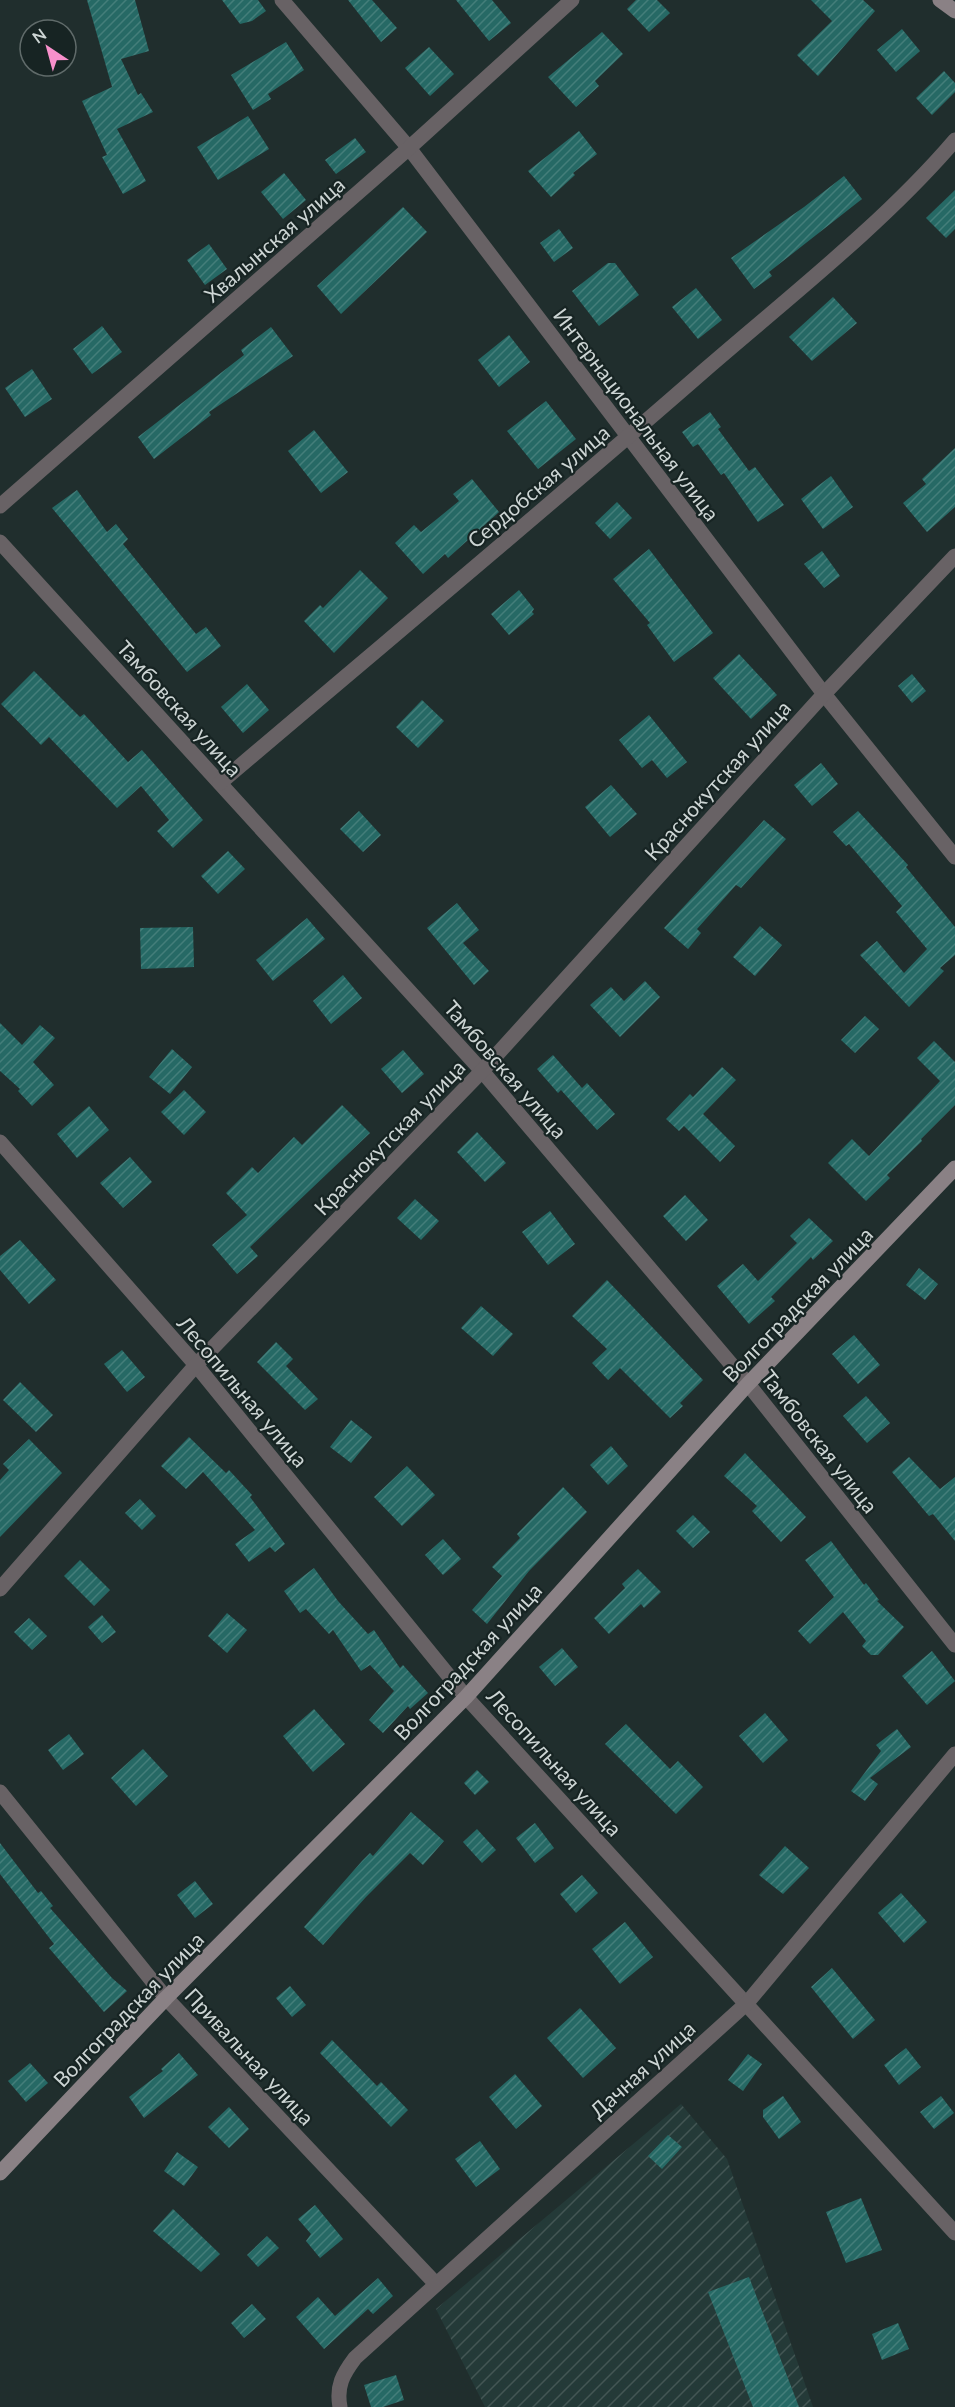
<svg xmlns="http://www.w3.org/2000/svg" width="955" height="2407" font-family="Lato,sans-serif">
<defs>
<pattern id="industrial-furrows" width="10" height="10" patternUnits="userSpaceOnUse" patternTransform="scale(1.5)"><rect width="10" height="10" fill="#243a38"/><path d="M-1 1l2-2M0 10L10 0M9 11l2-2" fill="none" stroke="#435654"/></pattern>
<pattern id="building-hatch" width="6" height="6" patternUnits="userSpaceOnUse" patternTransform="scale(1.5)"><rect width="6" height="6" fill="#266965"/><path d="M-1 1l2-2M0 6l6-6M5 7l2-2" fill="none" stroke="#447e7a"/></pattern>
</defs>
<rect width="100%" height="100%" fill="#202e2d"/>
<polygon fill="url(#industrial-furrows)" points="681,2104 727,2159 813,2407 485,2407 436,2309"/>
<g fill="url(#building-hatch)">
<polygon points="87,0 135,0 149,51 121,59 138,95 141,93 153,112 117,129 146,181 123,194 102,157 107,155 82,101 112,87"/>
<polygon points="222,0 258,0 266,11 252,21 240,24"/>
<polygon points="348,0 372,0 397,28 381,42"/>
<polygon points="456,0 492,0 511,23 489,41"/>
<polygon points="636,0 657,0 670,13 649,32 627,9"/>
<polygon points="811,0 863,0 875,11 818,76 797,55 832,21"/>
<polygon points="902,29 920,51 896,72 877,50"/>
<polygon points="602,32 623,54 595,81 599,86 576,107 548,77"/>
<polygon points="286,42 304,70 268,94 271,99 253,110 231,75"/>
<polygon points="429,47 454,74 430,96 405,68"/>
<polygon points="944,71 955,83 955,92 932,115 916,98"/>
<polygon points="248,116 269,149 218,180 197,147"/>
<polygon points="579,131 597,154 573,173 575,175 551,197 528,171"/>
<polygon points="355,138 366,152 336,174 325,160"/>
<polygon points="284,173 306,200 283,219 261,192"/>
<polygon points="844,176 862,199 769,272 772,276 754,289 731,258 804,207"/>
<polygon points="955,190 955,229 946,238 926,218"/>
<polygon points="403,207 427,232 341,314 317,286"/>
<polygon points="559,229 573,248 554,262 540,243"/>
<polygon points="209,244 227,269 205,285 187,260"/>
<polygon points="608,263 615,263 639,295 599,326 572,291"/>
<polygon points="696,288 722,320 698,339 672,307"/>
<polygon points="833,297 857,323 812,361 789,337"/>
<polygon points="102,326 122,352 92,374 73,349"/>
<polygon points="271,327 293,356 209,412 211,415 154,459 138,437 244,355 241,350"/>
<polygon points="509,335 530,362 499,387 478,360"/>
<polygon points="32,369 52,399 25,417 5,388"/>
<polygon points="546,401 576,439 538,469 507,431"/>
<polygon points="710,412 721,427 718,429 749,471 755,467 784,505 758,522 724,473 721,475 698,444 693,447 682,432"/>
<polygon points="314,430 348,472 321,493 288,451"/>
<polygon points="955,448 955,507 927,532 903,503 926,484 922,479"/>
<polygon points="831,476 853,507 823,529 801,499"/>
<polygon points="472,479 499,512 448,558 445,554 423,574 395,543 414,525 421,532 459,501 453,494"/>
<polygon points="77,490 107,532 116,524 128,539 123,544 196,634 206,627 221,646 187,672 52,508"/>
<polygon points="617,502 632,518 610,539 595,523"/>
<polygon points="649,549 713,633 674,662 647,625 650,623 613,579"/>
<polygon points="822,551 840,576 824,588 804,564"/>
<polygon points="360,570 388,598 334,653 304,621 320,605 323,608"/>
<polygon points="519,590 534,609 532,612 534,614 509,635 491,614"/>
<polygon points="739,654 777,695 751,719 713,678"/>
<polygon points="34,671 80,717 84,714 128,762 142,750 203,820 173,848 157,831 169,820 141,786 117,808 49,737 41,745 1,704"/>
<polygon points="912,674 926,691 912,703 898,686"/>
<polygon points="247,684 269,710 243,733 221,707"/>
<polygon points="422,700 444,721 418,748 396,727"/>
<polygon points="649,715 687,762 667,778 652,760 642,768 619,740"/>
<polygon points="821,763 838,784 812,806 794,785"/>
<polygon points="611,785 637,814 610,837 585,807"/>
<polygon points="359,811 381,835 363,852 340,829"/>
<polygon points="858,811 908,865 906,867 955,927 955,955 940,968 944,971 909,1007 860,955 877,941 904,973 927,949 896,912 902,906 849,844 846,846 833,832"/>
<polygon points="764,820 786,839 741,888 736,885 697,929 701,933 688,949 664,928"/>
<polygon points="228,851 245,869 218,894 201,876"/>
<polygon points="457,903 479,930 463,943 489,971 474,985 427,928"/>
<polygon points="307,918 325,939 273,981 256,960"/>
<polygon points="760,926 782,945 755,976 733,957"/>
<polygon points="193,927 194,967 141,969 140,928"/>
<polygon points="343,975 362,998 331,1024 313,1001"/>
<polygon points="645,981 660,997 620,1037 590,1005 611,987 624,1001"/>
<polygon points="865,1016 879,1029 855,1053 841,1040"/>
<polygon points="0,1023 22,1045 40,1025 55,1038 33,1062 54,1085 32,1106 18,1091 20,1089 0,1071"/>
<polygon points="934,1041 955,1062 955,1105 921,1139 922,1141 887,1175 890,1178 866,1201 828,1163 852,1139 869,1156 940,1081 917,1058"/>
<polygon points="172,1049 192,1067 170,1094 149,1077"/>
<polygon points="403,1050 424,1074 402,1093 381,1069"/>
<polygon points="553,1055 582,1088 587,1083 615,1114 597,1130 561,1090 558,1093 537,1069"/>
<polygon points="722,1067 736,1080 703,1114 735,1146 720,1162 684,1126 679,1131 666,1119 690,1094 693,1097"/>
<polygon points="184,1090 206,1112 184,1135 161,1112"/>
<polygon points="342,1105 370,1133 250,1247 258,1256 237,1274 212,1245 247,1215 226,1193 252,1167 258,1173 294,1137 302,1145"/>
<polygon points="89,1106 109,1130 77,1158 57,1134"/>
<polygon points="477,1132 506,1163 485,1182 457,1152"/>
<polygon points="130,1157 152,1182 123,1208 100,1183"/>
<polygon points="685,1195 708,1220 686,1241 663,1216"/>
<polygon points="415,1199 439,1221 421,1240 397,1218"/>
<polygon points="550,1211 575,1244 548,1265 522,1232"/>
<polygon points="809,1218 833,1241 813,1260 811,1257 771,1297 775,1301 749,1324 717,1286 743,1264 758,1281 797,1243 790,1236"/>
<polygon points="20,1240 56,1280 29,1304 0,1270 0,1256"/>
<polygon points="919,1268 938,1284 925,1300 906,1285"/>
<polygon points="607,1280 703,1380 680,1403 683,1406 670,1418 620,1368 608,1380 592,1363 607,1349 572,1316"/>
<polygon points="481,1306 513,1334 493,1356 461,1328"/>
<polygon points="854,1335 880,1365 858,1384 832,1354"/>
<polygon points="276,1342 293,1359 286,1366 318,1399 305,1410 257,1362"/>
<polygon points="122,1350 145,1377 127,1392 104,1364"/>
<polygon points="20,1382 53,1415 36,1432 3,1400"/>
<polygon points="866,1396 890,1423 867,1443 843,1416"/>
<polygon points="351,1420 372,1437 351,1463 330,1447"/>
<polygon points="189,1437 226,1473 229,1470 252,1495 250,1497 285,1544 275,1552 270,1547 249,1562 235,1544 255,1530 203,1472 186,1489 161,1466"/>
<polygon points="29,1439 62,1473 0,1537 0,1480 9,1470 3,1464"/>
<polygon points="611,1446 628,1466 608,1485 590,1465"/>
<polygon points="745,1453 806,1517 781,1542 752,1511 757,1506 724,1476"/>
<polygon points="909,1457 940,1489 955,1477 955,1541 933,1514 929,1516 892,1472"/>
<polygon points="407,1466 435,1495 402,1526 374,1497"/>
<polygon points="563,1487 587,1512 529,1571 487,1624 472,1610 502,1576 492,1567 520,1538 517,1534"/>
<polygon points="140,1499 156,1516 142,1530 125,1513"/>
<polygon points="693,1515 710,1532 693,1548 676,1531"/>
<polygon points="443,1539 461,1559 443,1575 425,1555"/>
<polygon points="831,1541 864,1585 866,1583 879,1600 877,1601 904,1627 878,1655 871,1655 862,1646 866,1641 843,1612 810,1644 798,1631 834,1597 805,1560"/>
<polygon points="80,1560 110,1590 94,1606 64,1576"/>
<polygon points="314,1568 338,1601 368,1634 374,1630 400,1668 403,1665 428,1693 410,1709 408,1706 383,1733 369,1720 394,1691 370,1665 361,1671 333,1630 329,1634 306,1609 300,1613 284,1591"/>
<polygon points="638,1569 661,1592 644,1608 641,1604 609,1634 594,1618 625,1588 622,1584"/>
<polygon points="227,1613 247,1630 227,1653 208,1636"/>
<polygon points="102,1615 116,1632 102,1643 88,1627"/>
<polygon points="29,1618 47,1636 32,1650 14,1632"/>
<polygon points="562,1648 578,1667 555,1686 539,1667"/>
<polygon points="932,1651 955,1681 927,1705 902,1676"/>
<polygon points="314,1709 345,1744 313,1772 283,1736"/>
<polygon points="765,1713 788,1740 763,1763 739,1736"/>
<polygon points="626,1724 670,1769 678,1761 703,1787 676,1814 605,1744"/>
<polygon points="897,1729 911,1747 870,1778 878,1784 865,1801 851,1791 881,1751 876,1745"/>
<polygon points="69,1734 84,1754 63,1770 48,1750"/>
<polygon points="143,1749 168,1776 136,1806 111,1778"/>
<polygon points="477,1770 489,1782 475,1795 464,1783"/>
<polygon points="411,1812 444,1841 423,1865 410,1853 366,1897 323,1945 304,1927 362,1861 370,1853 373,1856"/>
<polygon points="535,1823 554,1848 535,1863 516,1838"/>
<polygon points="477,1829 496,1850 482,1863 463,1842"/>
<polygon points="0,1843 38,1893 41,1891 53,1906 50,1908 112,1978 127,1991 104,2012 49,1948 54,1944 0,1874"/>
<polygon points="785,1846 809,1868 783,1894 759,1875"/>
<polygon points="582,1875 598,1893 576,1913 560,1894"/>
<polygon points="195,1881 213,1904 195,1918 177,1895"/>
<polygon points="901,1893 927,1922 904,1943 878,1913"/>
<polygon points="625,1922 653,1957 620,1984 592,1949"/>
<polygon points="832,1968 875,2020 853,2039 811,1987"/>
<polygon points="290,1986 306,2005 292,2017 276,1998"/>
<polygon points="580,2008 616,2048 583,2078 547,2038"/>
<polygon points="332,2040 377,2086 381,2082 408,2110 391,2127 320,2053"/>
<polygon points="906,2048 921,2067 899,2085 884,2065"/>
<polygon points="179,2053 198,2075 144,2118 129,2097 163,2071 161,2069"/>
<polygon points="748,2054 762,2064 743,2091 728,2080"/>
<polygon points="30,2063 48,2083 26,2102 8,2081"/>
<polygon points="515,2074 542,2106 516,2129 489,2097"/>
<polygon points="783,2096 801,2122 779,2139 763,2117 763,2110"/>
<polygon points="941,2096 954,2113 934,2129 920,2112"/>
<polygon points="229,2107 249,2129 229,2148 208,2127"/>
<polygon points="668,2135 682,2147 662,2169 648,2156"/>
<polygon points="480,2141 500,2169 476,2187 455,2159"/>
<polygon points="177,2152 198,2167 184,2186 164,2171"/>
<polygon points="861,2198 882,2250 846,2263 826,2212"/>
<polygon points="315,2205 343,2239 320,2258 306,2241 311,2234 298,2219"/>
<polygon points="173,2209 220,2254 201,2272 153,2231"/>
<polygon points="267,2236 279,2248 258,2267 247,2255"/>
<polygon points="749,2277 799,2407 753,2407 708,2292"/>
<polygon points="378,2278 393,2296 373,2314 368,2309 324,2349 296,2317 318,2297 335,2316"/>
<polygon points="252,2304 266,2319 244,2338 231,2323"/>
<polygon points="898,2323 909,2349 882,2360 872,2334"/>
<polygon points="396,2375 404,2400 383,2407 371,2407 364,2385"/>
</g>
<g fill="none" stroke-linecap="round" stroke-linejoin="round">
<g stroke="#686265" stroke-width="15">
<polyline points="282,0 409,148 824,694 955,857"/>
<polyline points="0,506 409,148 572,0"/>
<polyline points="0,542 482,1071 748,1384 955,1645"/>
<path d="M220,783C382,645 546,509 706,369C788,298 885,222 955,140"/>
<polyline points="0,1142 196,1365 466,1697 955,2233"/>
<polyline points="0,1589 196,1365 482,1071 824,694 955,556"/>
<polyline points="0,1792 166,1998 435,2283"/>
<path d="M340,2407C336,2386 343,2374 355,2358L747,2003L955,1754"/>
</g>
<g stroke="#8a8185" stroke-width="15">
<polyline points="940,0 955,11"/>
<polyline points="0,2173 166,1998 466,1697 748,1384 955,1168"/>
</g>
</g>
<g text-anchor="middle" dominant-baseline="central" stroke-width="4.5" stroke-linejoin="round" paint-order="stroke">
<g font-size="21" fill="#cdd5d4" stroke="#172423">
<text transform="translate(274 239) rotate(-41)">Хвалынская улица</text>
<text transform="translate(637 414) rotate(53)">Интернациональная улица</text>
<text transform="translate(538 486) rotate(-40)">Сердобская улица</text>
<text transform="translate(180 708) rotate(48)">Тамбовская улица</text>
<text transform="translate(717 780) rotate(-48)">Краснокутская улица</text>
<text transform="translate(506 1069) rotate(49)">Тамбовская улица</text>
<text transform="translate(389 1137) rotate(-46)">Краснокутская улица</text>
<text transform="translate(797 1304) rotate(-46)">Волгоградская улица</text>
<text transform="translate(243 1391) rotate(50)">Лесопильная улица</text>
<text transform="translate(820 1441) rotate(52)">Тамбовская улица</text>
<text transform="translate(467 1661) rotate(-47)">Волгоградская улица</text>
<text transform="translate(555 1762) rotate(48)">Лесопильная улица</text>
<text transform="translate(128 2009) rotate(-46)">Волгоградская улица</text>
<text transform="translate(250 2056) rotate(47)">Привальная улица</text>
<text transform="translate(642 2069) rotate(-42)">Дачная улица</text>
</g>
</g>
<g transform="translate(48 48) rotate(324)"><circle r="28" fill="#172423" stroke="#606b6a" stroke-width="1.5"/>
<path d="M0-4.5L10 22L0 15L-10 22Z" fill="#f890cb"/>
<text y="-9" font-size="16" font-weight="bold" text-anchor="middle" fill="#cdd5d4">N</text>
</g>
</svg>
